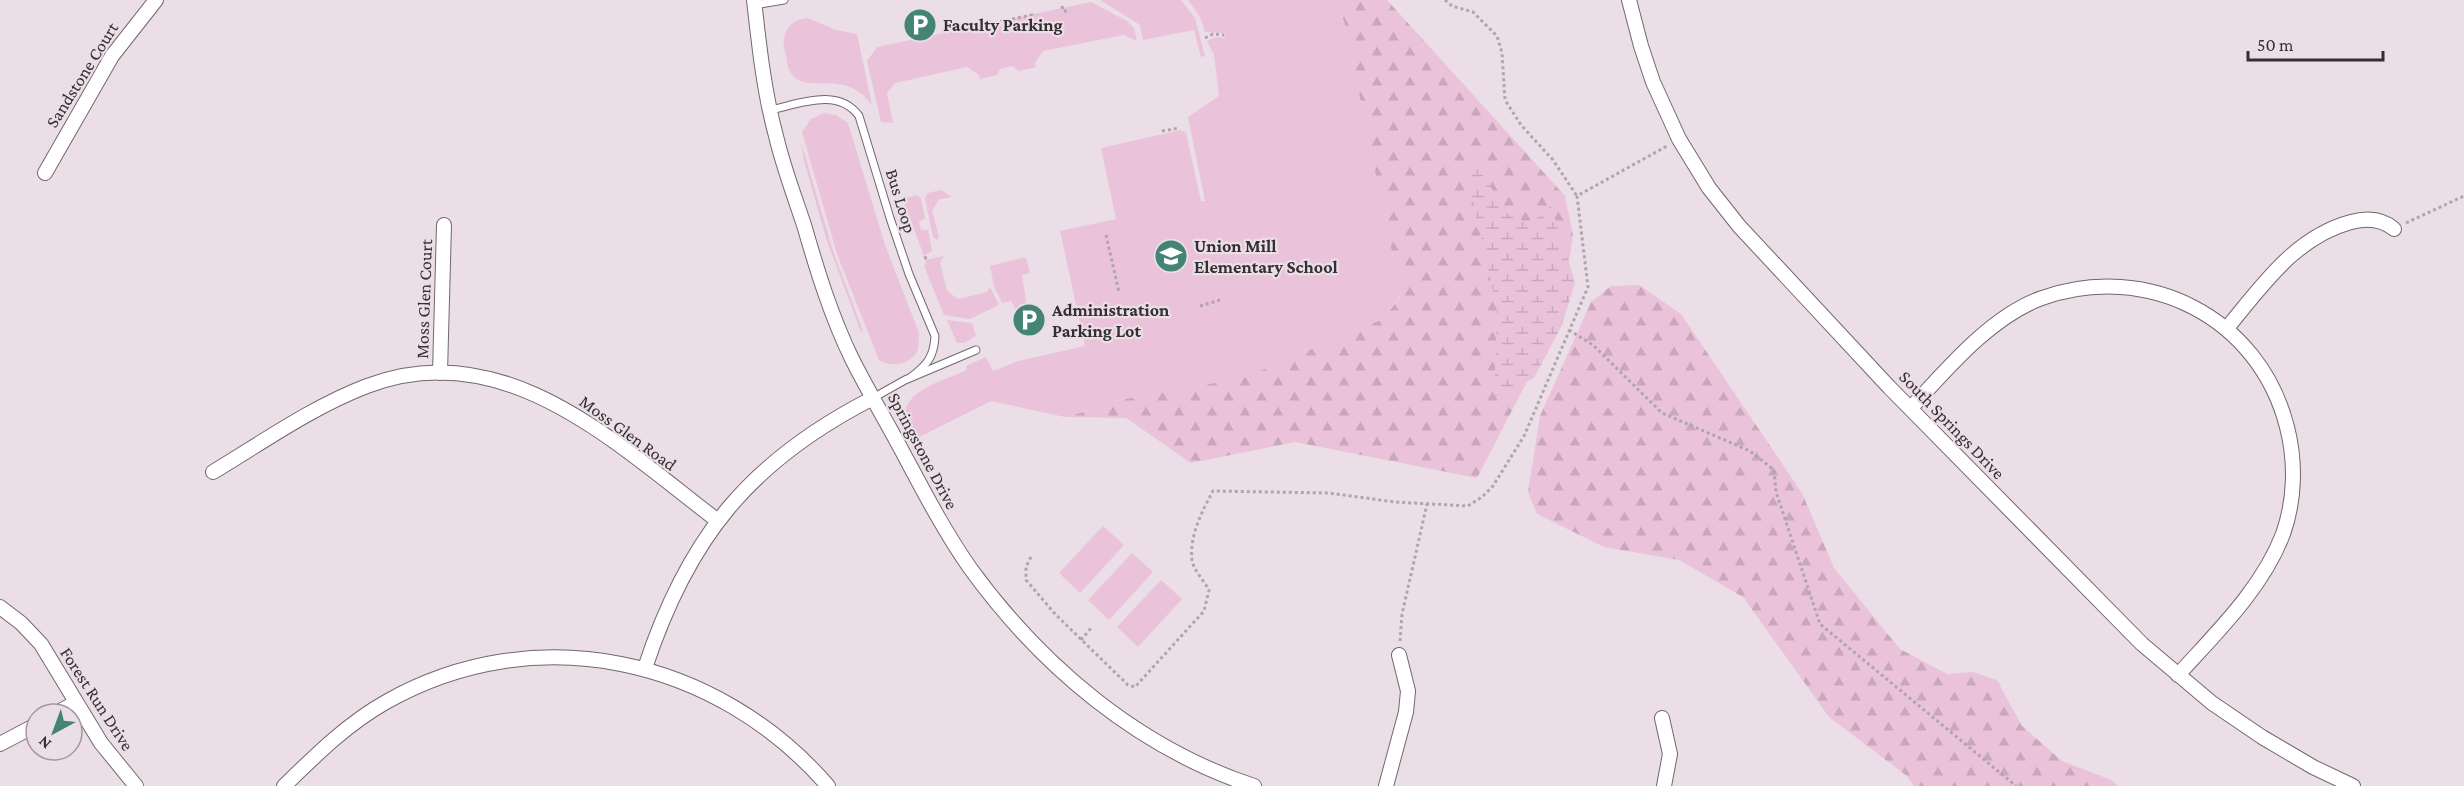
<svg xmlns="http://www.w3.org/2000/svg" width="2464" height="786" font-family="'Crimson Pro',serif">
<defs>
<pattern id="forest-firs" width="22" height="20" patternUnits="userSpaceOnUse" patternTransform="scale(1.5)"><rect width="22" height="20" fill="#eac3da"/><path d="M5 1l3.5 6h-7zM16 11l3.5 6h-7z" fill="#c9a8bc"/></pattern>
<pattern id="wetland-marsh" width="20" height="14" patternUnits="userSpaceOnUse" patternTransform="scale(1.5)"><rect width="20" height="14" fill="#eac3da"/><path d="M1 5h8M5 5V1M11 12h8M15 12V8" fill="none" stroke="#c9a8bc"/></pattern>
</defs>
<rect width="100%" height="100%" fill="#ebdee6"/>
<g fill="#eac3da">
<polygon points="1100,0 1181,0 1195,18 1205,56 1201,57 1194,30 1143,40 1140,25"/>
<path d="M1188,0H1332L1344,21L1401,295L1383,319L1243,378L1098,404L1084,412L1065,417L991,401L917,438C913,431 908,424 906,416C901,391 950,378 967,370L966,366L986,357L993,371L1018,361L1085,346L1060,231L1116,219L1101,148L1181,130L1186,133L1201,201H1205L1188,117L1219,96L1214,55L1207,41L1216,37L1224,38L1225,33L1205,32L1200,17Z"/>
<polygon points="1091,2 1127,21 1134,28 1137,41 1124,35 1043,51 1035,63 1036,67 1019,71 1012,66 1000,69 997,75 980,79 979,75 967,67 895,83 887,93 893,123 881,122 867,61 877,47"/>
<path d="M808,18L836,30L857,34L872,105C843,66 807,97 791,73C787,67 787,61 786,55C784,48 782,40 786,32C790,23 798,19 808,18Z"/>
<path d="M824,113L836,115L848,123L885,245L919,333L918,350C909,365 894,368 879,360L837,254L802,132L811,119Z"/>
<polygon points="801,142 833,251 863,331 861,332 827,241 804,161"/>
<polygon points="941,190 952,197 939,199 932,211 939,237 937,240 933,237 925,198 928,193"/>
<polygon points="917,195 921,199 925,218 919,222 921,230 928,230 932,251 924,256 903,199"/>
<polygon points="944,256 940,262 947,291 958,299 987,292 990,287 999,305 970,319 944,315 924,266 926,264 925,260"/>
<polygon points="1026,257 1030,273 1022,275 1027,307 1023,316 1020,317 1011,301 1002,303 994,286 990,266"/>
<polygon points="947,320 972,323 976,336 964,343 957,343"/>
<polygon points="1103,526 1124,545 1080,593 1059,573"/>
<polygon points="1132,553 1153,572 1109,620 1088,600"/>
<polygon points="1161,580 1182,599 1138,647 1117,627"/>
</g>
<g fill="url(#forest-firs)">
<polygon points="1332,0 1387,0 1565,196 1573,235 1561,316 1477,478 1295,442 1191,463 1126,418 1065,417 1084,412 1098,404 1243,378 1383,319 1401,296 1344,21"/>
<polygon points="1639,285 1681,314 1802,493 1834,568 1900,649 1947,674 1973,672 1997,680 2022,726 2062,761 2111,780 2118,786 1914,786 1907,776 1829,717 1743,597 1679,560 1604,547 1537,514 1528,492 1540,416 1591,302 1611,286"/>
</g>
<polygon fill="url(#wetland-marsh)" points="1476,164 1507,213 1530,224 1551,206 1575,282 1562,325 1534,378 1494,397 1497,309 1466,169"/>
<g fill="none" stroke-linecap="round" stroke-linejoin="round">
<defs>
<g id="lane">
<polyline points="754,5 784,0"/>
<path d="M770,110C799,104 838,87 859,116L890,218L909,274L935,336C934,357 927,365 911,377"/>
<polyline points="873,398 905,380 976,350"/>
</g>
<g id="street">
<path d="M754,0C759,45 764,92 776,136C783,166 794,195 804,225C817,270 831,316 852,359C867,389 885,419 901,449C923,490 944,531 970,568C1041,666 1138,748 1254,786"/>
<polyline points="1629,0 1641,46 1653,82 1679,139 1709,188 1739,226 1889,387 2142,644 2212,703 2262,737 2313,767 2353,786"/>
<polyline points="45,173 112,56 156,0"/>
<path d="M2227,328C2262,286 2295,237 2351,222C2366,218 2381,218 2394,229"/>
<polyline points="440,373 444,225"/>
<path d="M1911,408C1946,370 1991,316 2042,298C2147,261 2259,317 2287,427C2296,462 2295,500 2283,534C2262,589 2216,633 2178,675"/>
<path d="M213,472C263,442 312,407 367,386C504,333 618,445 718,521"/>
<polyline points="0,607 21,623 41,644 101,743 136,786"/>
<path d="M645,668C688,537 750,461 873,398"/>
<polyline points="55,714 75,703"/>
<polyline points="1662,718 1670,754 1664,786"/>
<polyline points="0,744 36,725"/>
<path d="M284,786C316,755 347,724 386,702C536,617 717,658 828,786"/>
<polyline points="1386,786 1406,712 1408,691 1399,655"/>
</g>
</defs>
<use href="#lane" stroke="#73676e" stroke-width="9"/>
<use href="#street" stroke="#73676e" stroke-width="16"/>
<g stroke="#b0a5ac" stroke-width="3" stroke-dasharray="3 3" stroke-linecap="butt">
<polyline points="1445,0 1452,6 1473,12 1497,36 1502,53 1505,100 1521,125 1553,160 1577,196"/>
<polyline points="1062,6 1063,11 1069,11"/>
<polyline points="989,21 992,23 1032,15 1033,18"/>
<polyline points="1205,38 1213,34 1224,35"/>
<polyline points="1162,131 1179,128"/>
<polyline points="2406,223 2464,196"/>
<polyline points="1106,235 1119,292"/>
<polyline points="924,258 929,257"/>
<polyline points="1200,306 1220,300"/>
<polyline points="1569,330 1593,345 1662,413 1750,451 1774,470 1776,492 1820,624 2016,786"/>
<path d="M1031,557L1026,567V580L1056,615L1128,685L1135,687L1204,611L1209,590C1204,581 1193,569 1192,560C1189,537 1202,511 1213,491L1329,493L1395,502L1468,506L1482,497L1493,486L1524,436L1588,287L1577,196L1667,146"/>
<polyline points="1081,640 1092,627"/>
<polyline points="1400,641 1402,614 1427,504"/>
</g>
<use href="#lane" stroke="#fff" stroke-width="7"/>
<use href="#street" stroke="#fff" stroke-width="14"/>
</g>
<defs>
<symbol id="parking-disc" viewBox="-11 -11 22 22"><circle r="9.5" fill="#438475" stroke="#ebdee6"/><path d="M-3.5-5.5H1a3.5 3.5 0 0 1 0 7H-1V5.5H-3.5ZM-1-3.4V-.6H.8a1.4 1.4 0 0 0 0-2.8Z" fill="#fff"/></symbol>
<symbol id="school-disc" viewBox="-11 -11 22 22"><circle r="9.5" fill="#438475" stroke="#ebdee6"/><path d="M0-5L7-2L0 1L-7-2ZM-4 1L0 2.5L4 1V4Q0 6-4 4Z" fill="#fff"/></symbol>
</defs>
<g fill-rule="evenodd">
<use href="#parking-disc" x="901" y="6" width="38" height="38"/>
<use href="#school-disc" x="1152" y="237" width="38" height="38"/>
<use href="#parking-disc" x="1010" y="301" width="38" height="38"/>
</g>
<g text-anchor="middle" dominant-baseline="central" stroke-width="4.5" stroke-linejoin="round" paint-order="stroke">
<g font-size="18" font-weight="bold" fill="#342f32" stroke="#ebdee6" text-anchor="start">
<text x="943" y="25">Faculty Parking</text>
<text x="1194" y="246">Union Mill<tspan x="1194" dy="21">Elementary School</tspan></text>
<text x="1052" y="310">Administration<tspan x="1052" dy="21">Parking Lot</tspan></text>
</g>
<g font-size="18" fill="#342f32" stroke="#ebdee6">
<text transform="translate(82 75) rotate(-58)">Sandstone Court</text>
<text transform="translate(901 201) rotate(73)">Bus Loop</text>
<text transform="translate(424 299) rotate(-88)">Moss Glen Court</text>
<text transform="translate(1952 425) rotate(46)">South Springs Drive</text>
<text transform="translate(628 433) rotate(36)">Moss Glen Road</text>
<text transform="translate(923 451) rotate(62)">Springstone Drive</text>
<text transform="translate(97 699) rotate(57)">Forest Run Drive</text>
</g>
</g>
<g transform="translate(54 732) rotate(221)"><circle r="28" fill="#ebdee6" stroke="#a2989e" stroke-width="1.5"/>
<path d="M0-4.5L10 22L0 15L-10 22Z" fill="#438475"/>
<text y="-9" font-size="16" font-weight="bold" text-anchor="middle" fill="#342f32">N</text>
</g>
<path d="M2248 51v9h135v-9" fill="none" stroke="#342f32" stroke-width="3"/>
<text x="2257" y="51" font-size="18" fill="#342f32" stroke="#ebdee6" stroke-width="4.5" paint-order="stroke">50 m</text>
</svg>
